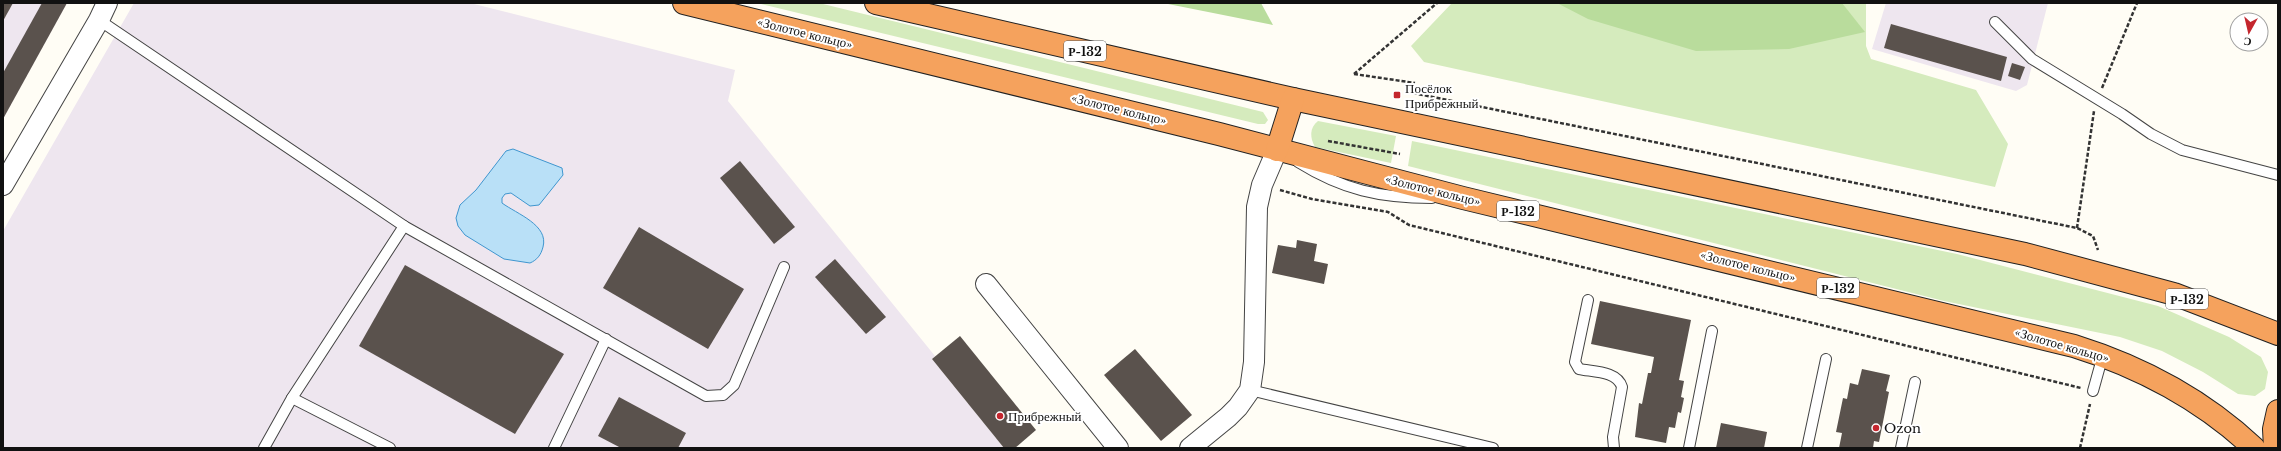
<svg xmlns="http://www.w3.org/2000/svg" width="2281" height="451" font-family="'Libre Baskerville',serif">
<rect width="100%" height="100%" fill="#fffdf5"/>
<g fill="#eee6ef">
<polygon points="3,3 67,3 3,119"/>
<polygon points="134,3 470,3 735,70 728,101 935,356 932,359 1004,448 3,448 3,231"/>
<polygon points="1886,3 2048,3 2027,85 2016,91 1872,49"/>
</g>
<g fill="#d5ebbd">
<polygon points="757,3 819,3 1263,112 1268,120 1265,124 1258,124"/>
<polygon points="1452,3 1866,3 1866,46 1871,59 1976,90 2008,144 1995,187 1424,62 1411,46"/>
<path d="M1318,121L1396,136L1391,163L1315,147C1310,138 1309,128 1318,121Z"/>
<polygon points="1412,141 1957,254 2158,306 2229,337 2261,357 2268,372 2265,389 2255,396 2238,394 2203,372 2162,351 2120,337 1944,301 1408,166"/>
</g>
<g fill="#b9dc9c">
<polygon points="1163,3 1261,3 1273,25"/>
<polygon points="1557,3 1842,3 1865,32 1789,49 1696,51 1588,19"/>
</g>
<path fill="#b9e0f7" stroke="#3f96cf" d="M513,149L562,168L563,175L539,205L530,206L511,193L505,194L502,198V203C517,214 549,225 543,247C541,255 537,260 530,263L504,259L465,235L458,226L456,218L460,205L476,190L506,151Z"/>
<g fill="#5a524d">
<polygon points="3,3 13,3 3,21"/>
<polygon points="42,3 67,3 3,119 3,73"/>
<polygon points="1891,24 2007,57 2001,81 1884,48"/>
<polygon points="2012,63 2025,67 2020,80 2008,76"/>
<polygon points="740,161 795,227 774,244 720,178"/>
<polygon points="639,227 744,289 708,349 603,288"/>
<polygon points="1297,240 1317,244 1314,261 1328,264 1324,284 1272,273 1278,245 1296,248"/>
<polygon points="835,259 886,317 866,334 815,277"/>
<polygon points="405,265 564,354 515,434 359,346"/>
<polygon points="1600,301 1691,320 1679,380 1684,381 1681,397 1684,398 1681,413 1678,412 1675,428 1669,427 1666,443 1635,437 1639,403 1642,404 1648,373 1651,373 1654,357 1591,344"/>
<polygon points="960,336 1036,430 1015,448 1004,448 932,359"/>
<polygon points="1135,349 1192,415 1161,441 1104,375"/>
<polygon points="1862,369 1890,375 1886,391 1889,392 1879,442 1874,441 1873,448 1839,448 1842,433 1836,432 1843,398 1847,399 1850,383 1858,385"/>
<polygon points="619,397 686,433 678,448 621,448 598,436"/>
<polygon points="1721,423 1767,432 1764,448 1716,448"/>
</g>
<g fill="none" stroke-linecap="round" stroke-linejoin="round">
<defs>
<g id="lane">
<polyline points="99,20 404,226 706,396 723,395 734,385 784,267"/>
<polyline points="1995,22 2032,59 2122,114 2151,134 2182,150 2278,175"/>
<path d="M1298,162C1343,190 1380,198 1432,198"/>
<path d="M1588,300L1575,362L1579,369C1594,372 1617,371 1622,387L1613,437L1614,448"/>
<polyline points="1250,390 1493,448"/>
<polyline points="2093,391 2103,355"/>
<polyline points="292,398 390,448"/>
<polyline points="264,448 292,398 404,226"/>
<polyline points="554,448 606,339"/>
<polyline points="1689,448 1712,331"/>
<polyline points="1807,448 1826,359"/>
<polyline points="1901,448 1915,382"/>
</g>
<g id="street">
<polyline points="3,185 99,20 107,3"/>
<polyline points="986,284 1118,448"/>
<polyline points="1190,448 1228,417 1238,407 1250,390 1254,362 1257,207 1262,185 1277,150"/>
</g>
<g id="highway">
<path d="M684,3L1219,134L1463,198L2074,346C2141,367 2203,400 2254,448"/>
<polyline points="876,3 1293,99 2025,254 2174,294 2278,334"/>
<polyline points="1277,150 1293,99"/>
<polyline points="2275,448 2274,429 2278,411"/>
</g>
</defs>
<use href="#lane" stroke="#444" stroke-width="12"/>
<use href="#street" stroke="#444" stroke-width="22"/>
<use href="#highway" stroke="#222" stroke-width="24"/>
<g stroke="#333" stroke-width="2.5" stroke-dasharray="4 2" stroke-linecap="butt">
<polyline points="1354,74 1437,3"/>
<polyline points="1354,74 1415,83"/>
<polyline points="2102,88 2137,3"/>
<polyline points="1413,93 2077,228 2093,236 2098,250"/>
<polyline points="1328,141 1400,154"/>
<polyline points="1280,190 1312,199 1388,212 1409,225 2081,388"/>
<polyline points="2077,228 2094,111"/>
<polyline points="2080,448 2090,404"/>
</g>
<use href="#lane" stroke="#fff" stroke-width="10"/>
<use href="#street" stroke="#fff" stroke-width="20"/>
<use href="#highway" stroke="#f5a25d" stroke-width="22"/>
</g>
<g fill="#c4262e" stroke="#fff" stroke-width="1.5">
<rect x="1393" y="91" width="8" height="8" rx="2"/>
<circle cx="1000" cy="416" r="4"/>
<circle cx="1876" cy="428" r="4"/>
</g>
<g text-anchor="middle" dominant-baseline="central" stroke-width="4" stroke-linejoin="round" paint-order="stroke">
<g fill="#fff" stroke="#585858" stroke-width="1">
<rect x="1064" y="41" width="42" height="20" rx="3"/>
<rect x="1497" y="201" width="42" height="20" rx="3"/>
<rect x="1817" y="278" width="42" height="20" rx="3"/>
<rect x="2166" y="289" width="42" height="20" rx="3"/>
</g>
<g font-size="12" font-weight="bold" fill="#111">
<text x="1085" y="51">Р-132</text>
<text x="1518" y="211">Р-132</text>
<text x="1838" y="288">Р-132</text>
<text x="2187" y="299">Р-132</text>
</g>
<g font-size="13" fill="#111" stroke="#fff">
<text transform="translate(805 33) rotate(14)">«Золотое кольцо»</text>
<text transform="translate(1119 109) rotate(14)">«Золотое кольцо»</text>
<text transform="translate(1433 190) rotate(14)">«Золотое кольцо»</text>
<text transform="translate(1748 266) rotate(14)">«Золотое кольцо»</text>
<text transform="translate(2062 345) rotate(16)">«Золотое кольцо»</text>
</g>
<g font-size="13" fill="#111" stroke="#fff" text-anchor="start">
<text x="1405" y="88">Посёлок<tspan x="1405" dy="15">Прибрежный</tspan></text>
<text x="1008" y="416">Прибрежный</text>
<text x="1884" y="428">Ozon</text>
</g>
</g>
<rect width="2281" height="451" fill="none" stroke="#111111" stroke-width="8"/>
<g transform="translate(2249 32) rotate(188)"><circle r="19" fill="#ffffff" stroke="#a0a0a0"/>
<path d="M0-3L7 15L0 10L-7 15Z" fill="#c4262e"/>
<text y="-6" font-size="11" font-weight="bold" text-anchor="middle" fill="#111111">С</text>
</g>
</svg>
